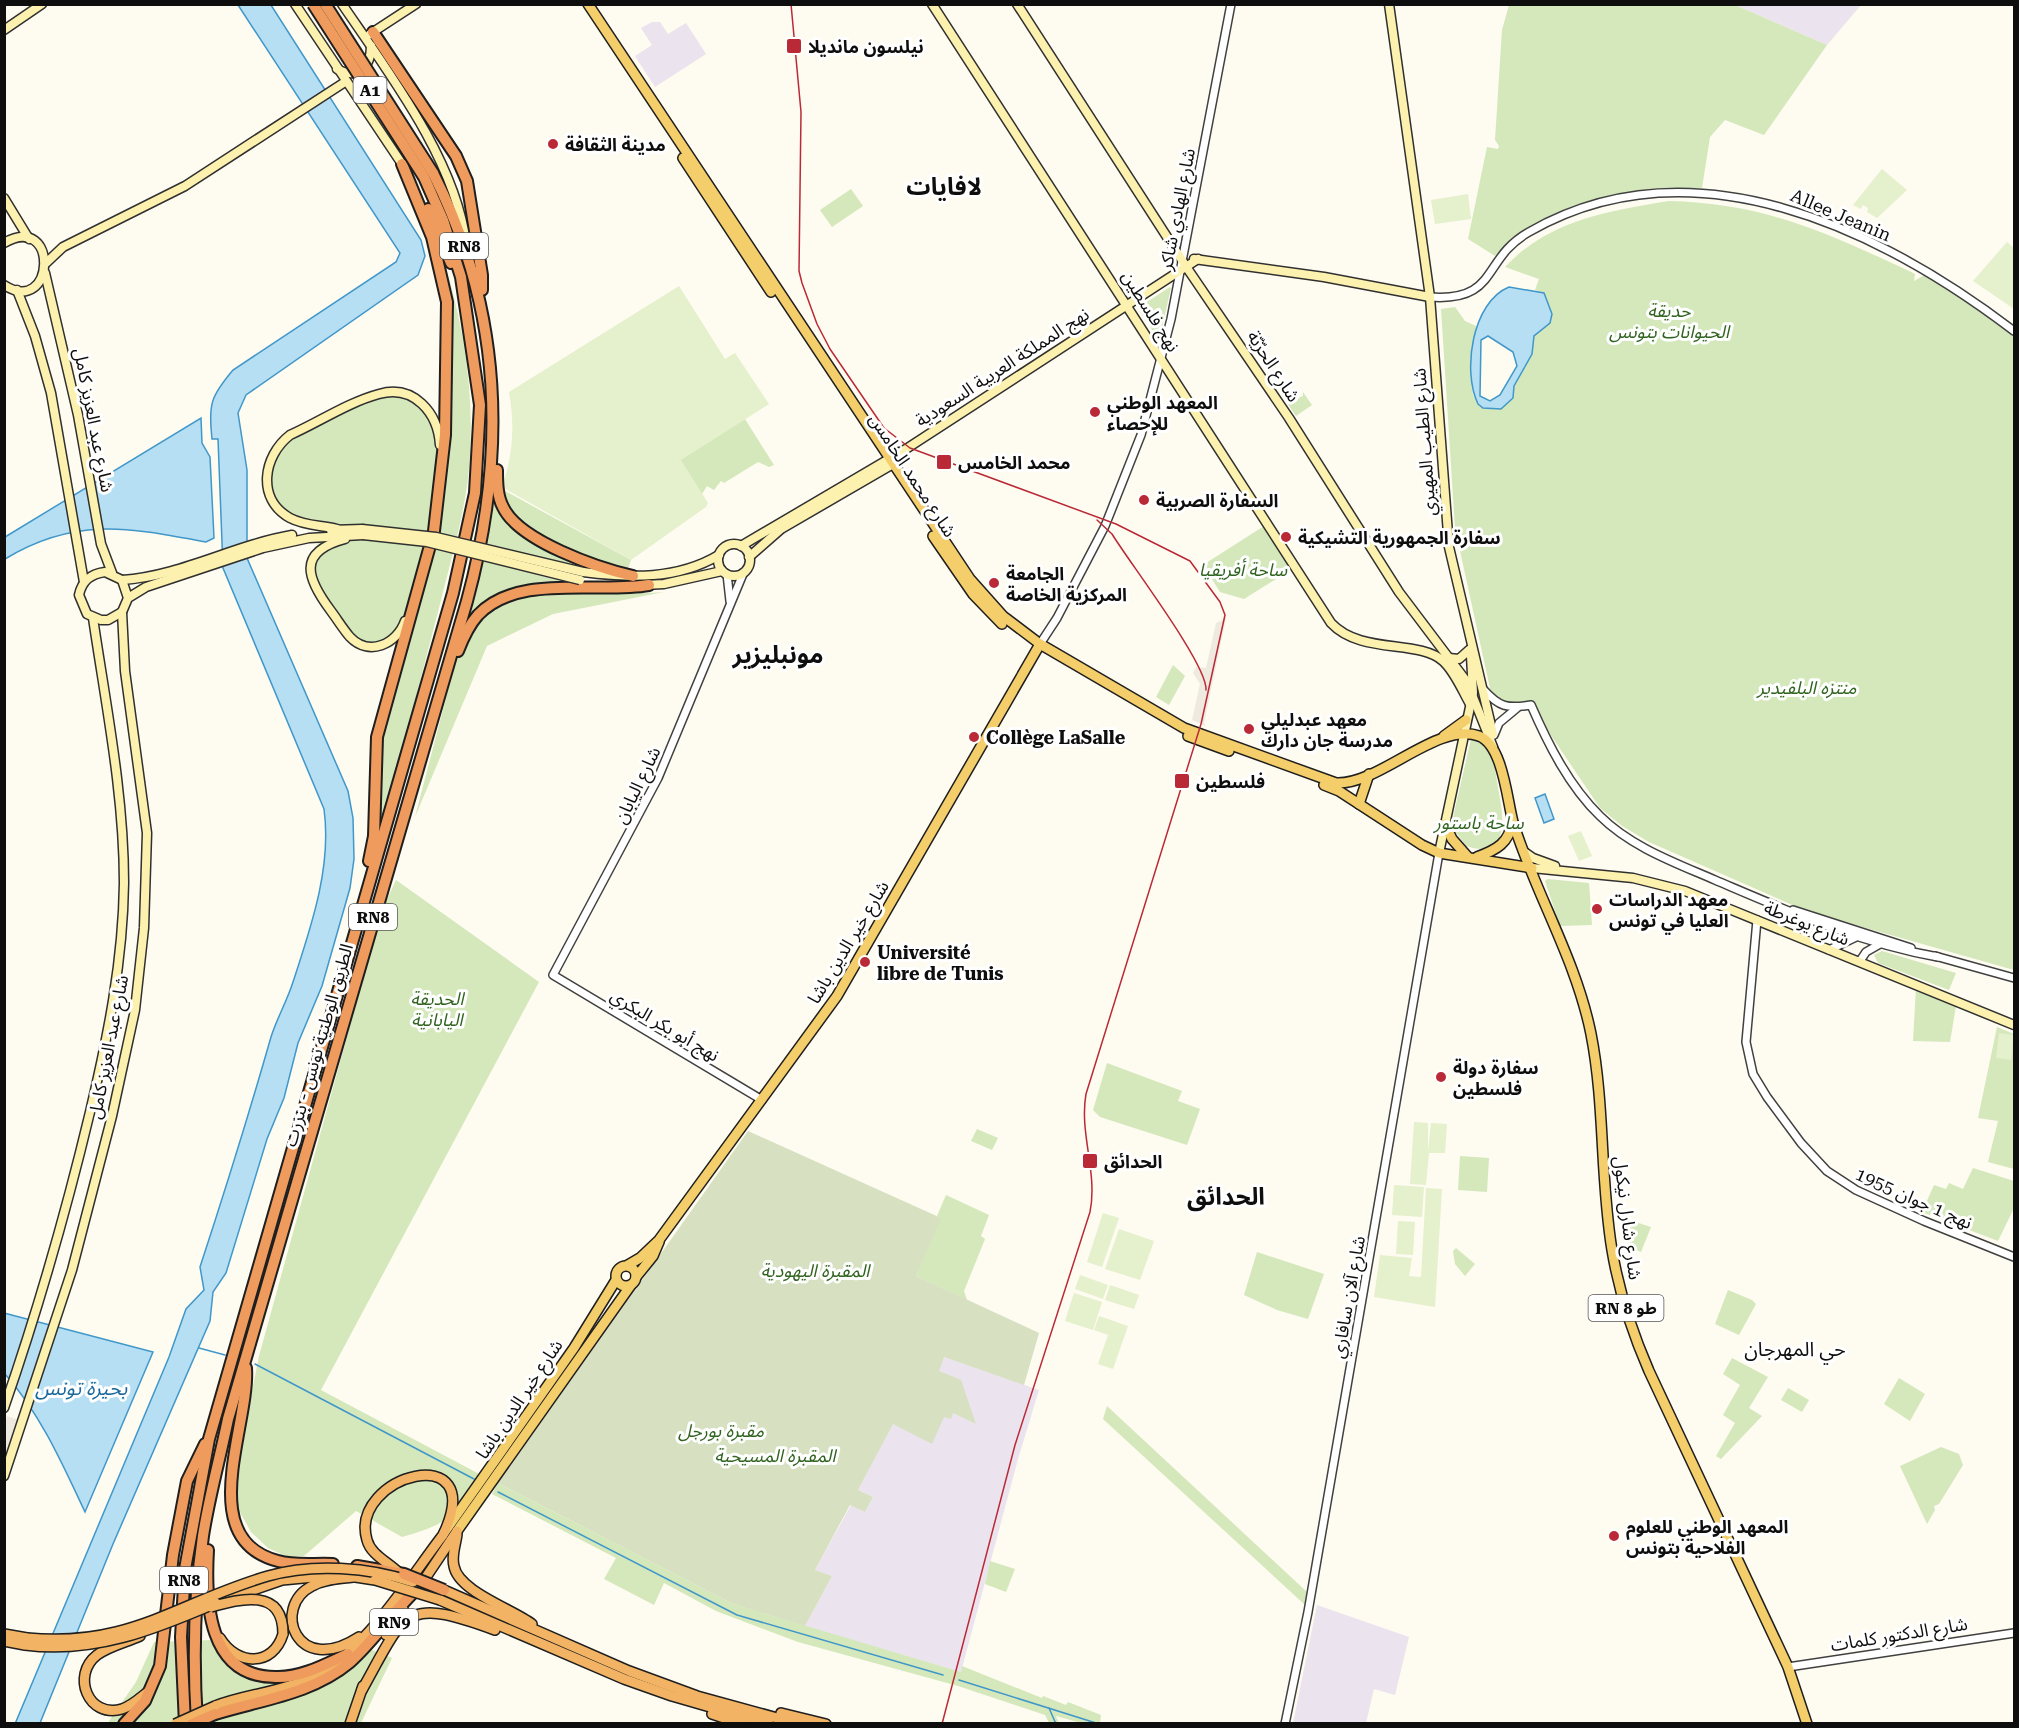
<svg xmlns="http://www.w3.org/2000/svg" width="2019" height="1728" font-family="'Roboto Serif','Noto Sans Arabic',serif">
<rect width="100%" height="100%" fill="#fefbf0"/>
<g fill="#ebe3ed">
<polygon points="1735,5 1861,5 1827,45"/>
<polygon points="652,22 660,22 668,34 686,23 706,54 655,87 635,56 652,45 641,28"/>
<polygon points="944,1357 1039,1390 1018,1459 961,1672 805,1626 832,1576 815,1570 851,1505 865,1512 873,1497 858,1490 893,1423 944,1417 953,1413 975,1423 938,1371"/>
<polygon points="1317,1605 1409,1637 1395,1695 1374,1689 1366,1723 1293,1723"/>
</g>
<g fill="#d4e8bb">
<path d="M1509,5H1735L1827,45L1764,135L1725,120L1710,137L1702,188C1622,188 1554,198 1495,256L1468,239L1487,147L1498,149L1499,146L1495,140L1502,30Z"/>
<polygon points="851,189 863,206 832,227 820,210"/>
<path d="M1669,201C1763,203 1825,232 1909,271L1915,274L1914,281L1926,274L1956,292L2014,334V970L1806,911L1649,842L1622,826L1600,808L1546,728L1534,700C1511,709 1510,708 1491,693L1455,528L1441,309L1455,307L1465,321L1476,326C1474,344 1463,397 1482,407C1488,410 1495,409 1501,409L1513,398L1514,386L1532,354L1534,335L1545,327L1552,314L1544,293L1535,290L1539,279L1505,267C1549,220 1608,211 1669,201Z"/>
<path d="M441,252C462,317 474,384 470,453C468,503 452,555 440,604C421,676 403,748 385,820L372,833V774L401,640L392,647L371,652L349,640L308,580L306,562L319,542L318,530C276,518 281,514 264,476L268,458L277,444L375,394L407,392L441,428L444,329L440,285Z"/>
<polygon points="1170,287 1171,288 1159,340 1140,312 1139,307"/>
<polygon points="1303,392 1312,405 1296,416 1287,403 1303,396"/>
<polygon points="745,419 774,465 769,467 758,462 724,483 721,481 714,490 707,486 702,494 680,460"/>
<polygon points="496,486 631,560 628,569 596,570 485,548"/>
<polygon points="1264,526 1292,569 1244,599 1220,592 1203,565"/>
<path d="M482,560C540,574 604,598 664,592L553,614L487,646L415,817Z"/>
<polygon points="1173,665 1185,676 1169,705 1156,697"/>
<path d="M1471,739C1479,741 1485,744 1490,752C1495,762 1496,776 1498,788C1503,813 1512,861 1466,846L1451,826Z"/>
<polygon points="1548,879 1589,883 1592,925 1560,926 1545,881"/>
<path d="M396,880L539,982L321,1390L483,1476C454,1516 451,1523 402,1537L356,1511L304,1556L288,1557L268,1548L251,1532L231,1496L259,1356L382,910Z"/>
<polygon points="1882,951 1956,973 1949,990 1878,963 1874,955"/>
<polygon points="1916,988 1956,1006 1950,1042 1913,1041"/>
<polygon points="1997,1027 2014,1034 2014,1169 1988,1162 1998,1121 1978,1118"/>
<polygon points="1107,1063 1182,1091 1178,1101 1200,1109 1187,1145 1100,1117 1093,1110"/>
<polygon points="977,1129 998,1138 992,1150 971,1141"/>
<polygon points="1460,1156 1489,1158 1487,1192 1458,1190"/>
<polygon points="1973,1168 2014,1181 2014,1208 1998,1241 1922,1212 1934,1185 1946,1189 1949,1183 1963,1189"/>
<polygon points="946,1195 989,1215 981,1236 985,1239 964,1291 967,1300 916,1276 940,1218 937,1216"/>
<polygon points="1629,1220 1651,1227 1641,1252 1631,1248 1624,1239"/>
<polygon points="1456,1248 1475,1264 1465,1276 1455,1264 1453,1251"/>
<polygon points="1257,1252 1324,1274 1308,1319 1277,1310 1244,1295"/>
<polygon points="1728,1290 1752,1300 1756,1304 1739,1335 1715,1324"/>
<polygon points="1732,1358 1768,1377 1749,1408 1762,1416 1721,1459 1716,1456 1735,1423 1723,1415 1740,1385 1723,1374"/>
<polygon points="1899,1378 1925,1394 1910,1421 1884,1404"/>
<polygon points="1788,1388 1809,1400 1802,1412 1781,1400"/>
<polygon points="1107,1406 1307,1592 1305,1605 1103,1419"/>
<polygon points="1941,1447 1959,1454 1963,1465 1939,1504 1934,1506 1935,1510 1927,1524 1900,1466"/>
<polygon points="498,1483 733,1604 961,1672 962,1666 1042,1698 1043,1696 1066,1705 1068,1702 1101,1715 1100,1723 1081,1723 1056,1716 1059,1723 1049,1723 1045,1715 958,1686 798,1642 716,1611 664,1583 654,1605 604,1579 616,1558 492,1494"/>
<polygon points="990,1561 1015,1569 1006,1592 985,1584"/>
<polygon points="213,1640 238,1670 297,1679 372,1650 392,1658 361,1723 107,1724 136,1682 154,1642"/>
</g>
<polygon fill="#d7e0c1" points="748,1131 941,1218 916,1276 1039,1333 1024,1385 944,1357 939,1371 961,1380 976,1424 953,1413 951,1419 944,1417 932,1444 893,1424 858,1490 873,1497 865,1512 850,1505 815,1570 832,1576 805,1626 733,1604 498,1483"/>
<g fill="#e5f0cc">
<polygon points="1882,169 1907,190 1877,218 1867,212 1868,208 1863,205 1861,209 1853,205"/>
<polygon points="1468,194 1471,219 1435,224 1431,200"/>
<polygon points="2007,242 2014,248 2014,309 1973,281"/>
<path d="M679,286L725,359L735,353L769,404L681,460L708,503L706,507L631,560L502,487C513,455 515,426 509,392Z"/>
<polygon points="1581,831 1592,856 1579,861 1568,836"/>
<polygon points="1999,1033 2014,1035 2011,1060 1996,1058"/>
<polygon points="1414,1122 1428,1123 1428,1152 1431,1123 1447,1124 1445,1153 1429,1153 1426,1185 1410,1184"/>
<polygon points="1394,1185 1424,1187 1422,1217 1392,1215"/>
<polygon points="1426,1188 1442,1189 1435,1307 1374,1297 1380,1255 1412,1258 1409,1276 1421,1277"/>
<polygon points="1103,1213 1119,1218 1102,1267 1087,1262"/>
<polygon points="1398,1221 1415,1222 1413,1255 1396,1254"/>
<polygon points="1119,1229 1154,1241 1140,1280 1105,1269"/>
<polygon points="1080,1275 1108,1285 1103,1299 1075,1289"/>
<polygon points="1110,1285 1139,1295 1134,1309 1105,1300"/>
<polygon points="1074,1293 1102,1302 1093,1330 1065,1321"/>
<polygon points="1099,1316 1128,1326 1113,1369 1098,1364 1108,1335 1094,1330"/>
</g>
<g fill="#efeadf">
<polygon points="1226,618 1204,723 1206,726 1192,720 1200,684 1193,673 1196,667 1206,668 1216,623"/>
<polygon points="7,1416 19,1420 5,1464 5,1424"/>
</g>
<g fill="#b6dff4" stroke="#4097c9" stroke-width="1.5" fill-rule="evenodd">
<path d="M238,5H271L421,240L425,256L418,275L246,395L238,413L247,470V558L348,791L353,818L354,859L350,888L322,986L298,1043L284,1098L267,1139L226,1273L213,1292L210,1321L113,1544L40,1723L15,1724L169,1357L186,1309L204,1290L200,1267C225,1191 249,1114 271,1037C277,1018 287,1001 293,982C311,927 332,867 324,809L223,568L218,439H212C208,404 211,396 233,370L396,262L400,253Z"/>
<path d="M1509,287L1544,293L1552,314L1550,323L1534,336L1532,354L1514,386L1513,398L1501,409L1483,408L1478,404C1462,371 1472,302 1509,287ZM1488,336L1513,352L1517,366L1500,395L1490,401L1480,396L1481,340Z"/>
<path d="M201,418L202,443L210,457L214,538L206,542C130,528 75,516 5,559V537Z"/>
<polygon points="1545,794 1554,819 1544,823 1535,798"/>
<path d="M4,1313L153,1352L85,1512C62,1463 41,1415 5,1374Z"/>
</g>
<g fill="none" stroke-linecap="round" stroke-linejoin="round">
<g stroke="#4097c9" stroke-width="1.5">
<polyline points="199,1348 225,1355"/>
<polyline points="255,1364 474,1479"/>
<polyline points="498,1492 737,1615 943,1675"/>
<polyline points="959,1680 1096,1723"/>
<polyline points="1049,1708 1056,1724"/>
</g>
<defs>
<g id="tertiary">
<path d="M1430,297C1499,302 1481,259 1529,232C1693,138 1880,229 2014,331"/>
<polyline points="727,574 730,601"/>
<polyline points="743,574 658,778 553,975 762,1100"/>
<polyline points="1040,644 1057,618 1105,526 1141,435 1171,319 1231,4"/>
<path d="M1483,689C1499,707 1507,709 1531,705C1548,744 1569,786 1600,816C1631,847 1676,863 1715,880C1788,911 1859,943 1938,957"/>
<polyline points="1494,735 1499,723 1517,708"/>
<polyline points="1793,910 1911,948"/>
<polyline points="1757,920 1746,1042 1753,1074 1767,1097 1801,1143 1827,1171 1856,1190 1924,1221 2014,1257"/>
<polyline points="1829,950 1858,936"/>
<polyline points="1935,956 2014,978"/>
<polyline points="1860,961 1866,952 1880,944"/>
<polyline points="1788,1667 2014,1633"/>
<polyline points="1285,1724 1308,1612 1439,853"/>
</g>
<g id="secondary">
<polyline points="295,4 402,164"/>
<path d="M342,4C389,73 456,161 466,244"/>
<path d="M932,4L1331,623C1361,655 1418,639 1443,661C1455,672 1462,690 1470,704"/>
<polyline points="1017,4 1187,268 1289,418 1399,592 1467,682 1493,747"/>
<polyline points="1389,4 1430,297 1449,547 1493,734"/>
<polyline points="4,30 42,4"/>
<polyline points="370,34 416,4"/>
<path d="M337,69C357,80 371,67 371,46"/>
<polyline points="4,198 29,239"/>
<path d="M4,243C60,211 55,318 4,285"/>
<polyline points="1194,259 1324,277 1430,297"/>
<polyline points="46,263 63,247 185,186 345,82"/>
<polyline points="45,273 78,415 101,544 112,573"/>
<polyline points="17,290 35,336 51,393 84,582"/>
<path d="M337,529C321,525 305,526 290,518C256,499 263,456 290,435C319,422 349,402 379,394C414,384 438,413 440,445"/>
<polyline points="331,530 362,529"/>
<path d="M345,539C296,552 307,579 331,611C337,619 343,629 350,637C369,657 397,644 405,621"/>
<circle cx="734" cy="560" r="16"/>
<polyline points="741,546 906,449 1198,259"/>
<polyline points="749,557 781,529 893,464"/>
<path d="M583,572C630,578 677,580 719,555"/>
<path d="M122,580C181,576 234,545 292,535"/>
<polyline points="644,585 664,584 722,571"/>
<path d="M128,598L122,580L105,572C90,574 82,581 79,595L87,614L101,620H108L122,612L128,598L146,587L263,548L309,538L363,535"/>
<polyline points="1449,658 1459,659 1469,650"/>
<polyline points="1523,851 1533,858 1555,866"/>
<polyline points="1439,853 1473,693 1471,656"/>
<polyline points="1532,868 1633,878 1685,891 2014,1025"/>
<path d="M4,1408C38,1310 66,1212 90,1112C108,1036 123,961 124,883C124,794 106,706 93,618"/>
<polyline points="4,1476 72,1270 112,1116 135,1010 144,928 147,833 125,671 122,612"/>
</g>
<g id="primary">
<path d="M588,4L970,579L1003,616L1040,644L1184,728L1336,783C1380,785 1437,721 1479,736C1503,745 1507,800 1513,822C1535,893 1576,959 1591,1034C1605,1105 1600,1179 1612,1250C1619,1292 1632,1332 1649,1371L1788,1667L1807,1724"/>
<polyline points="683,158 771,292"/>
<polyline points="933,536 973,594 1002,624"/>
<polyline points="1188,736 1229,751"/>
<polyline points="1444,736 1466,720"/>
<polyline points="1324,785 1339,791 1422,845 1439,853 1532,868"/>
<polyline points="1359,804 1369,774"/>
<polyline points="1445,824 1452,839 1467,856"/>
<path d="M1477,857C1496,850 1510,843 1512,821"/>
<polyline points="628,1265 640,1258 659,1240 837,996 1040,644"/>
<circle cx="626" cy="1276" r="10"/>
<polyline points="636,1277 653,1256 659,1242"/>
<polyline points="457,1531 631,1285"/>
<polyline points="444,1533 574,1348 616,1280"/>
</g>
<g id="trunk">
<path d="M457,1534C456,1544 451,1556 454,1566C458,1591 512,1609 532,1624"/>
<polyline points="349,1576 375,1580"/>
<path d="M353,1577C339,1579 324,1579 312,1586C271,1607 296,1678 359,1637"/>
<polyline points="420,1586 457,1531"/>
<polyline points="444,1590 629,1671 697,1696 799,1724"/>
<polyline points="440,1600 624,1679 672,1696 769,1724"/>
<polyline points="218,1602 282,1580 335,1575"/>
<polyline points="4,1634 27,1638"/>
<polyline points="386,1635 403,1609"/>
<path d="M140,1636C127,1642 109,1646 97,1655C71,1675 88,1719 122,1709C132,1706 140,1698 149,1691"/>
<path d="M220,1638C237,1666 273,1667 283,1634"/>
<polyline points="4,1641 25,1645"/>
<path d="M362,1690C406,1611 403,1596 495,1630"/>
<path d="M215,1706C246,1694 281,1692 311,1678C363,1655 409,1579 443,1535C490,1437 348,1475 367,1540C371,1555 388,1562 399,1573"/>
<polyline points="781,1713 826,1724"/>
<polyline points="712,1714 742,1724"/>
<polyline points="350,1724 363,1686"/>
</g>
<g id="motorway">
<polyline points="373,32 456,156 467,181 482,275 482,290"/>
<polyline points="428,209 451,263"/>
<path d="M497,470C497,482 497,496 503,507C519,541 598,568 633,576"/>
<path d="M458,651C463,638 469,625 478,615C518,573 596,594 649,585"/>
<polyline points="369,861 374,836 377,737 434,531 445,435 447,302 432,237 402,164"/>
<path d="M246,1368C250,1426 193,1539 278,1561C295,1566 315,1563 333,1564"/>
<path d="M208,1550C205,1601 207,1679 278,1677C303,1677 326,1664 348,1654"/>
<polyline points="357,1566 404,1574"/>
<path d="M215,1714C260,1700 312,1694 349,1663C374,1641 393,1611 418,1588"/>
<path d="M197,1723C193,1661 194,1598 203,1536C209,1497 220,1458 228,1419L467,601C507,454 503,311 433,173"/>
<polyline points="124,1724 145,1701 160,1666 173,1555 187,1481 205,1444"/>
<polyline points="185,1724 181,1637 185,1569 209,1439 453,593 475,493 480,405 461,277 443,220 424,177"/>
</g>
</defs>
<use href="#tertiary" stroke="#414141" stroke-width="10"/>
<use href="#secondary" stroke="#303030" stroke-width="11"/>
<use href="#primary" stroke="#1f1f1f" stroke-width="12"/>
<use href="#trunk" stroke="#1f1f1f" stroke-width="12"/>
<use href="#motorway" stroke="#1f1f1f" stroke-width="14"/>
<use href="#tertiary" stroke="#fff" stroke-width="7"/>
<use href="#secondary" stroke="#fcf1ae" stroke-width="8"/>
<use href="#primary" stroke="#f4ce6b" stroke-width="9"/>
<use href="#trunk" stroke="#f2b464" stroke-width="9"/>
<use href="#motorway" stroke="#ef9b5d" stroke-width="10"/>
<g stroke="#ba2a36" stroke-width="1.5">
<path d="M791,4L801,112L799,271L802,283L817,324L830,349L884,428L910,448L1116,524L1190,561L1220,602L1225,615L1201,724L1086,1094C1079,1133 1098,1173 1090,1212L1015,1445L942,1724"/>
<path d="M1097,520L1112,534C1129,562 1208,665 1206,690"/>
</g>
<defs>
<g id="secondary-bridge">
<polyline points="362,529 436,537 583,572"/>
<polyline points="363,535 427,542 580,580"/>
</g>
<g id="trunk-bridge">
<polyline points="375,1580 440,1600"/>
<path d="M211,1607C240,1599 283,1587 283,1634"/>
<path d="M27,1638C130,1648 178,1602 268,1576C313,1563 369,1567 413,1582"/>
<path d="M25,1645C94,1654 153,1630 216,1603"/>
<polyline points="175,1724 215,1706"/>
</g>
<g id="motorway-bridge">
<polyline points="313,4 424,177"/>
<polyline points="325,4 433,173"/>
<polyline points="404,1574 444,1590"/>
<polyline points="192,1724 215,1714"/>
</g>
</defs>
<use href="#secondary-bridge" stroke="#303030" stroke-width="11" stroke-linecap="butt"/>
<use href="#trunk-bridge" stroke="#1f1f1f" stroke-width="12" stroke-linecap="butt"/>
<use href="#motorway-bridge" stroke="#1f1f1f" stroke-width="14" stroke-linecap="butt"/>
<use href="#secondary-bridge" stroke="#fcf1ae" stroke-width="8"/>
<use href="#trunk-bridge" stroke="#f2b464" stroke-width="9"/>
<use href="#motorway-bridge" stroke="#ef9b5d" stroke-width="10"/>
</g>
<g fill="#ba2a36" stroke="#fff" stroke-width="2">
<rect x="786" y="38" width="16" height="16" rx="3"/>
<circle cx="553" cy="144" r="6"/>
<circle cx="1095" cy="412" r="6"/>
<rect x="936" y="454" width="16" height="16" rx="3"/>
<circle cx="1144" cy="500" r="6"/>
<circle cx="1286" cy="537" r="6"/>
<circle cx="994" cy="583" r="6"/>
<circle cx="1249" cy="729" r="6"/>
<circle cx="974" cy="737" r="6"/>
<rect x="1174" y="773" width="16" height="16" rx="3"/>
<circle cx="1597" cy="909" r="6"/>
<circle cx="865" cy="962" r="6"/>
<circle cx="1441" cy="1077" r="6"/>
<rect x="1082" y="1153" width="16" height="16" rx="3"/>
<circle cx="1614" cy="1536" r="6"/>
</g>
<g text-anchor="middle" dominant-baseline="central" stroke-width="6" stroke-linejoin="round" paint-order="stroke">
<g fill="#fff" stroke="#565656" stroke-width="1.5">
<rect x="353.5" y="77" width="33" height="26" rx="4.5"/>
<rect x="440" y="233" width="48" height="26" rx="4.5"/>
<rect x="349" y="904" width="48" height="26" rx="4.5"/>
<rect x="1588.5" y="1295" width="75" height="26" rx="4.5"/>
<rect x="160" y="1567" width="48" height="26" rx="4.5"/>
<rect x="370" y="1609" width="48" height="26" rx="4.5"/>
</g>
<g font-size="16" font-weight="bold" fill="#0e0e0e">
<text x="370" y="90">A1</text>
<text x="464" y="246">RN8</text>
<text x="373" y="917">RN8</text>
<text x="1626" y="1308">RN 8 طو</text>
<text x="184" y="1580">RN8</text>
<text x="394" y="1622">RN9</text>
</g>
<g font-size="18" font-weight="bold" fill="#0e0e0e" stroke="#fff" text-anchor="start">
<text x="808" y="46">نيلسون مانديلا</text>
<text x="565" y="144">مدينة الثقافة</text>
<text x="1107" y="402">المعهد الوطني<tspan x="1107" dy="21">للإحصاء</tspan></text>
<text x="958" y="462">محمد الخامس</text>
<text x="1156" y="500">السفارة الصربية</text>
<text x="1298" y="537">سفارة الجمهورية التشيكية</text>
<text x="1006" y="573">الجامعة<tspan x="1006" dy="21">المركزية الخاصة</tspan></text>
<text x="1261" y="719">معهد عبدليلي<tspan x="1261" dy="21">مدرسة جان دارك</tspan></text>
<text x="986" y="737">Collège LaSalle</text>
<text x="1196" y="781">فلسطين</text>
<text x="1609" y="899">معهد الدراسات<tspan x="1609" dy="21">العليا في تونس</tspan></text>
<text x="877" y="952">Université<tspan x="877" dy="21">libre de Tunis</tspan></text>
<text x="1453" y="1067">سفارة دولة<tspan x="1453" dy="21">فلسطين</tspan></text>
<text x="1104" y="1161">الحدائق</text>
<text x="1626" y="1526">المعهد الوطني للعلوم<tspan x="1626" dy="21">الفلاحية بتونس</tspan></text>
</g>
<g font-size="18" fill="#0e0e0e" stroke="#fff">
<text transform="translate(1177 209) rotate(-79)">شارع الهادي شاكر</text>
<text transform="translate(1841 215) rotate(23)">Allee Jeanin</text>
<text transform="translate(1151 311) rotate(58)">نهج فلسطين</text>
<text transform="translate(1274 366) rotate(57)">شارع الحرّيّة</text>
<text transform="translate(1002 367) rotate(-33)">نهج المملكة العربية السعودية</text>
<text transform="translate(94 420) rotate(79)">شارع عبد العزيز كامل</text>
<text transform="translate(1424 442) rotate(-94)">شارع الطيب المهيري</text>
<text transform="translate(913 475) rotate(57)">شارع محمد الخامس</text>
<text transform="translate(637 785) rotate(-64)">شارع اليابان</text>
<text transform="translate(1807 923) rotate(22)">شارع يوغرطة</text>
<text transform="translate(848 942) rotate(-59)">شارع خير الدين باشا</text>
<text transform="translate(665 1025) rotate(31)">نهج أبو بكر البكري</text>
<text transform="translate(318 1045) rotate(-74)">الطريق الوطنية تونس - بنزرت</text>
<text transform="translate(108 1047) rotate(-79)">شارع عبد العزيز كامل</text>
<text transform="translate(1914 1198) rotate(24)">نهج 1 جوان 1955</text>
<text transform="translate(1628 1218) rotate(83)">شارع شارل نيكول</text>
<text transform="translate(1348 1297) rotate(-80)">شارع آلان سافاري</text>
<text transform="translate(519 1399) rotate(-56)">شارع خير الدين باشا</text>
<text transform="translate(1899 1634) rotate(-9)">شارع الدكتور كلمات</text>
</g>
<g font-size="18" font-style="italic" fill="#316420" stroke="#fff">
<text x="1669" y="310">حديقة<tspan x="1669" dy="21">الحيوانات بتونس</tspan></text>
<text x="1243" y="569">ساحة أفريقيا</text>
<text x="1807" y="687">منتزه البلفيدير</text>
<text x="1479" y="822">ساحة باستور</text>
<text x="437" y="998">الحديقة<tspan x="437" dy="21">اليابانية</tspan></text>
<text x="815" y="1270">المقبرة اليهودية</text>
<text x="721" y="1430">مقبرة بورجل</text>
<text x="775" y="1455">المقبرة المسيحية</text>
</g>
<g font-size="20" fill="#0e0e0e" stroke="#fff">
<text x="1795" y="1349">حي المهرجان</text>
</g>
<g font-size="20" font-style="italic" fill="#1b699c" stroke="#fff">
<text x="81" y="1388">بحيرة تونس</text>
</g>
<g font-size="24" font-weight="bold" fill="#0e0e0e" stroke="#fff">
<text x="944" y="187">لافايات</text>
<text x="778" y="655">مونبليزير</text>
<text x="1226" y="1197">الحدائق</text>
</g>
</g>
<rect width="2019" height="1728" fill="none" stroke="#0e0e0e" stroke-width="12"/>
</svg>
